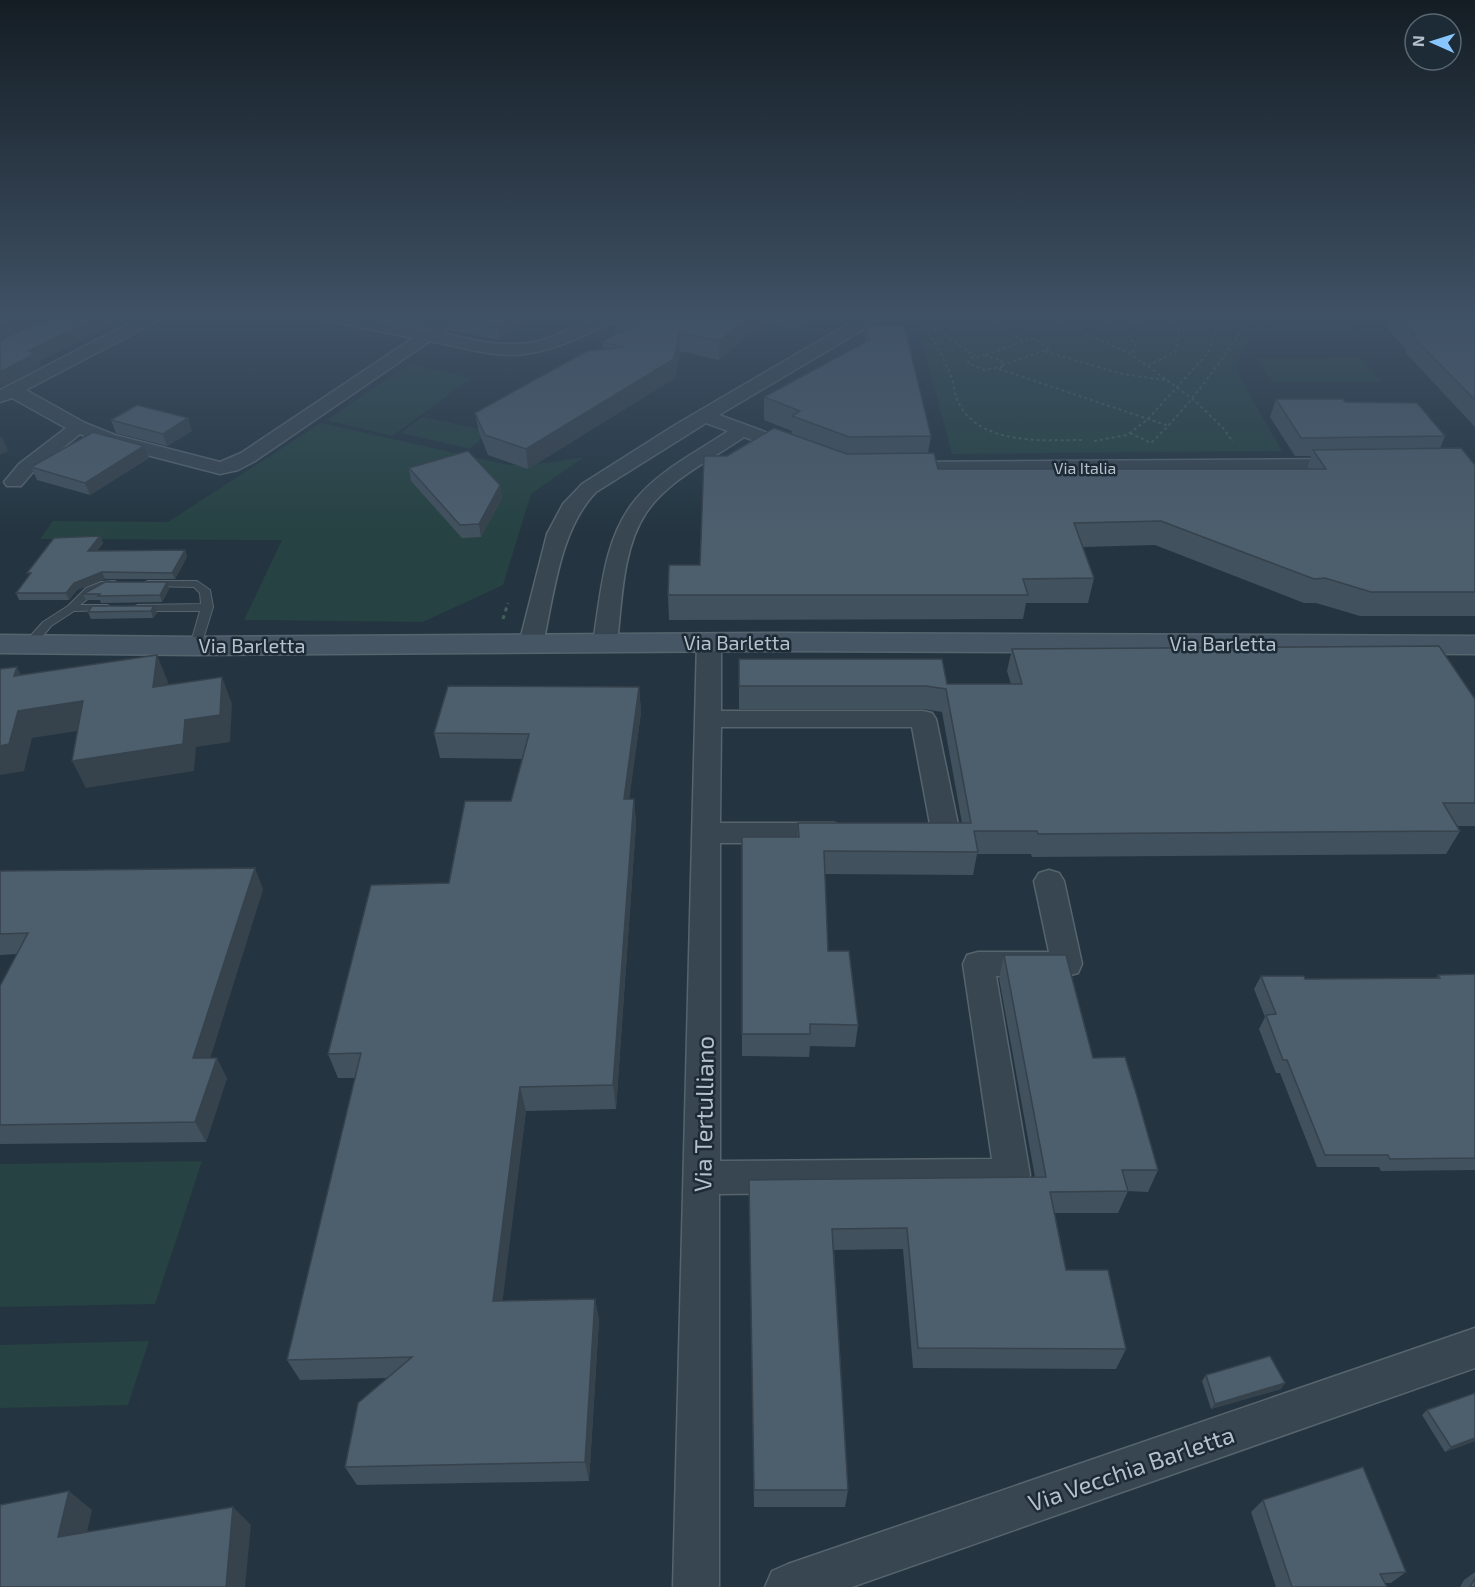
<svg xmlns="http://www.w3.org/2000/svg" width="1475" height="1587" font-family="'Exo 2',sans-serif">
<rect width="100%" height="100%" fill="#243541"/>
<g fill="#264242">
<polygon points="928,313 1338,313 1359,338 1249,338 1234,368 1282,451 952,454 916,318"/>
<polygon points="1360,357 1381,382 1273,382 1256,358"/>
<polygon points="409,364 471,378 392,436 327,420"/>
<polygon points="422,417 490,431 470,449 401,433"/>
<polygon points="321,423 509,465 546,463 584,457 531,494 503,585 423,622 244,620 282,540 40,539 53,521 168,522"/>
<polygon points="202,1161 155,1304 0,1307 0,1164"/>
<polygon points="149,1341 128,1405 0,1408 0,1345"/>
</g>
<g fill="none" stroke-linecap="round" stroke-linejoin="round">
<defs>
<g id="lane">
<polygon points="114,581 120,584 118,586 99,590 80,605 107,605 113,608 111,610 74,611 51,626 33,648 25,648 23,645 25,642 43,622 68,606 86,588 101,582"/>
<polygon points="148,581 197,581 210,590 213,607 200,649 196,650 190,646 200,611 138,611 132,608 138,605 201,604 200,593 194,587 144,586 142,584"/>
</g>
<g id="street">
<path d="M149,313H169L167,316L26,390L85,423L115,435L220,462L241,453L413,338L313,318L307,316L305,313H336L425,330L451,313H469L442,333C474,340 506,349 539,341C569,333 595,310 627,313L625,316C589,333 552,354 512,355C485,355 457,346 430,341L255,461L238,470L220,474L101,443L80,434L33,472L21,486H7L4,482L19,464L66,428L12,398L0,402V390Z"/>
<path d="M871,313H891L719,415L801,445L804,449L801,453L794,455L744,437C712,459 668,480 646,513C622,549 622,602 617,643L613,648L605,650L597,648L593,643C601,595 603,538 636,499C660,470 697,452 728,431L706,423L596,492C560,529 554,594 543,644L539,649L531,651L523,649L519,644L547,534L563,504L582,484L675,425L843,327Z"/>
<polygon points="1345,459 1352,461 1355,465 1352,469 901,474 894,472 891,468 894,464 901,462"/>
<path d="M709,635L717,637L721,642V711H923L932,713L936,719L960,834L956,841C941,845 926,845 911,841L907,834L911,827L930,824L912,727H721L720,823H834L844,826L848,833L844,840L834,843H720V1161L992,1159L963,964L967,955L978,952H1049L1034,881L1039,873L1049,870L1059,873L1064,881L1082,964L1078,973L1067,976H996L1030,1175L1025,1187L1012,1191L719,1194V1587H673L697,642L701,637Z"/>
<polygon points="1475,1328 1475,1368 852,1587 765,1587 772,1571 788,1564"/>
</g>
<polygon id="secondary" points="780,633 1475,636 1475,654 780,651 196,655 0,653 0,635 196,637"/>
</defs>
<use href="#lane" stroke="#56646e" stroke-width="2"/>
<use href="#street" stroke="#56646e" stroke-width="3"/>
<use href="#secondary" stroke="#56646e" stroke-width="3"/>
<g stroke="#445e5e" stroke-width="2" stroke-dasharray="3 3" stroke-linecap="butt">
<polyline points="987,313 1003,328 1024,341 1031,338 1050,348 1044,351 1122,374 1165,380"/>
<polyline points="1041,313 1131,354 1194,400 1223,428 1233,442"/>
<path d="M1086,313C1109,318 1125,326 1136,347L1131,354"/>
<polyline points="1272,313 1298,315 1318,313"/>
<polyline points="906,317 939,331 975,356"/>
<path d="M922,322C933,340 945,359 952,379C954,385 954,392 956,397C975,446 1040,440 1083,440"/>
<polyline points="1119,325 1164,313"/>
<polygon points="984,355 1001,360 1002,367 984,370 968,363 971,358"/>
<polyline points="986,355 1024,341"/>
<polyline points="1002,365 1044,351"/>
<polyline points="1148,366 1176,351 1179,330 1166,313"/>
<polyline points="999,369 1169,426"/>
<path d="M1130,433L1151,443C1192,404 1222,359 1254,313"/>
<polyline points="1094,441 1127,435 1147,420 1208,353 1218,328 1221,313"/>
</g>
<polyline stroke="#445e5e" stroke-width="3" stroke-dasharray="4 4" stroke-linecap="butt" points="503,619 508,603"/>
<use href="#lane" fill="#384651" fill-rule="evenodd"/>
<use href="#street" fill="#384651" fill-rule="evenodd"/>
<use href="#secondary" fill="#465664" fill-rule="evenodd"/>
</g>
<g fill="#42515e">
<polygon points="119,313 146,313 138,317"/>
<polygon points="353,313 447,313 427,326 422,327"/>
<polygon points="455,313 535,313 498,340 450,330 447,318"/>
<polygon points="622,313 817,313 797,330 763,323 719,360 680,351 675,378 528,469 488,455 479,432 475,413 603,349 602,342 615,335 614,318"/>
<polygon points="1378,313 1475,313 1475,427 1405,352 1406,349 1387,329 1389,324"/>
<polygon points="866,325 931,436 928,453 938,469 1307,469 1311,456 1295,456 1270,417 1276,399 1345,402 1445,436 1440,449 1475,465 1475,616 1360,616 1316,603 1304,603 1155,545 1083,547 1094,578 1088,603 1026,603 1023,619 669,620 668,595 700,565 727,456 791,434 792,431 764,420 764,397 865,342"/>
<polygon points="111,420 192,431 167,446 116,433"/>
<polygon points="144,446 149,458 90,495 37,480 31,467"/>
<polygon points="409,468 502,498 481,537 462,538 411,481"/>
<polygon points="100,536 103,543 97,551 185,550 187,557 175,579 105,579 77,590 69,600 19,600 16,593"/>
<polygon points="167,582 169,589 162,602 101,603 100,600 86,600 83,594"/>
<polygon points="154,606 157,613 153,618 91,619 88,612"/>
<polygon points="1012,649 1475,699 1475,826 1456,826 1460,831 1446,854 1032,857 1031,854 977,854 973,875 825,874 828,951 858,1025 855,1047 810,1046 809,1057 742,1056 742,837 797,837 798,823 962,823 942,712 923,709 739,709 739,659 947,684 1011,684 1007,671"/>
<polygon points="639,687 641,712 629,799 634,799 636,824 616,1109 526,1111 502,1301 595,1299 599,1320 589,1481 357,1485 345,1467 387,1378 300,1380 287,1360 355,1078 338,1078 328,1054 449,883 511,801 522,759 440,758 434,733"/>
<polygon points="0,871 263,889 210,1058 227,1078 206,1142 0,1144 0,986 17,954 0,955"/>
<polygon points="1004,955 1093,1058 1158,1170 1148,1192 1128,1191 1118,1213 1054,1213 1066,1270 1126,1349 1116,1369 913,1368 903,1249 834,1250 848,1490 845,1507 754,1507 749,1180 1035,1177 999,978"/>
<polygon points="1475,974 1475,1170 1381,1171 1379,1167 1317,1167 1280,1073 1276,1073 1259,1029 1265,1017 1254,989 1261,976 1305,979 1437,978 1438,975"/>
<polygon points="1206,1375 1281,1389 1211,1409 1202,1381"/>
<polygon points="1427,1410 1475,1441 1445,1452 1422,1415"/>
<polygon points="1263,1500 1406,1572 1391,1583 1385,1583 1387,1587 1276,1587 1251,1512"/>
<polygon points="1475,1572 1475,1587 1460,1587 1464,1580"/>
</g>
<g fill="#36424c">
<polygon points="29,313 60,313 0,342 0,326"/>
<polygon points="107,313 112,325 40,361 42,366 0,387 0,372 28,351"/>
<polygon points="136,313 146,313 138,317"/>
<polygon points="426,313 447,313 427,326 422,327 420,314"/>
<polygon points="517,313 535,313 498,340 497,327"/>
<polygon points="754,313 763,313 763,323 719,360 719,341"/>
<polygon points="798,313 817,313 797,330"/>
<polygon points="679,333 680,351 675,378 528,469 526,449"/>
<polygon points="188,418 192,431 167,446 163,434"/>
<polygon points="2,437 8,451 0,455 0,438"/>
<polygon points="144,446 149,458 90,495 85,483"/>
<polygon points="500,485 502,498 481,537 479,524"/>
<polygon points="100,536 103,543 91,558 88,551"/>
<polygon points="185,550 187,557 175,579 172,573"/>
<polygon points="102,572 105,579 77,590 69,600 66,593 74,583"/>
<polygon points="167,582 169,589 162,602 160,595"/>
<polygon points="154,606 157,613 153,618 151,611"/>
<polygon points="157,655 168,682 164,714 153,687"/>
<polygon points="17,667 30,694 14,676"/>
<polygon points="222,677 232,704 230,742 196,747 194,771 86,788 72,761 185,720"/>
<polygon points="639,687 641,712 626,824 624,799"/>
<polygon points="83,701 96,728 32,738 24,771 0,775 0,746 18,711"/>
<polygon points="634,799 636,824 616,1109 613,1085"/>
<polygon points="255,868 263,889 204,1078 193,1058"/>
<polygon points="217,1058 227,1078 206,1142 195,1122"/>
<polygon points="520,1087 526,1111 500,1322 493,1301"/>
<polygon points="595,1299 599,1320 589,1481 585,1462"/>
<polygon points="1285,1383 1281,1389 1211,1409 1215,1404"/>
<polygon points="1475,1438 1475,1441 1445,1452 1451,1447"/>
<polygon points="69,1491 92,1510 82,1555 58,1537"/>
<polygon points="233,1507 251,1525 245,1587 226,1587"/>
</g>
<g fill="#4d5e6d" stroke="#36424c" stroke-width="1.5">
<polygon points="0,313 29,313 0,326"/>
<polygon points="61,313 107,313 28,351 36,353 0,372 0,340"/>
<polygon points="411,313 426,313 420,314"/>
<polygon points="455,313 517,313 497,327 447,318"/>
<polygon points="622,313 754,313 719,341 679,333 674,359 526,449 485,435 475,413 587,351 625,347 602,342 636,323 614,318"/>
<polygon points="1394,313 1475,313 1475,400 1411,335 1415,335"/>
<polygon points="866,325 904,325 931,436 849,437 792,416 800,411 764,397 869,340"/>
<polygon points="1276,399 1343,399 1345,402 1417,403 1445,436 1301,438"/>
<polygon points="137,405 188,418 163,434 111,420"/>
<polygon points="774,428 847,454 934,453 938,469 1326,469 1313,450 1461,448 1475,465 1475,592 1371,592 1325,578 1314,579 1161,521 1074,523 1094,578 1023,579 1028,595 668,595 669,565 700,565 704,456 727,456"/>
<polygon points="93,432 144,446 85,483 31,467"/>
<polygon points="468,451 500,485 479,524 460,525 409,468"/>
<polygon points="100,536 88,551 185,550 172,573 102,572 74,583 66,593 16,593 31,573 27,573 54,538"/>
<polygon points="105,582 167,582 160,595 98,596 100,594 83,594"/>
<polygon points="92,606 154,606 151,611 88,612"/>
<polygon points="1439,646 1475,699 1475,803 1443,803 1460,831 1038,834 1037,831 974,831 978,852 824,851 828,951 849,951 858,1025 810,1024 810,1034 742,1034 742,837 799,837 798,823 971,823 946,689 926,686 739,686 739,659 942,659 947,684 1022,684 1012,649"/>
<polygon points="157,655 153,687 222,677 220,715 185,720 183,744 72,761 83,701 18,711 9,744 0,746 0,669 17,667 14,676"/>
<polygon points="448,686 639,687 624,799 634,799 613,1085 520,1087 493,1301 595,1299 585,1462 345,1467 358,1403 412,1357 287,1360 361,1053 328,1054 371,885 449,883 465,801 511,801 529,734 434,733"/>
<polygon points="255,868 193,1058 217,1058 195,1122 0,1125 0,986 28,933 0,934 0,871"/>
<polygon points="1004,955 1066,955 1093,1058 1125,1057 1137,1096 1158,1170 1122,1170 1128,1191 1050,1192 1066,1270 1108,1270 1126,1349 918,1348 907,1228 832,1229 848,1490 754,1490 749,1180 1046,1177"/>
<polygon points="1475,974 1475,1158 1390,1159 1388,1155 1325,1155 1287,1060 1283,1060 1266,1015 1276,1014 1261,976 1304,976 1305,979 1440,978 1438,975"/>
<polygon points="1270,1356 1285,1383 1215,1404 1206,1375"/>
<polygon points="1475,1393 1475,1438 1451,1447 1427,1410"/>
<polygon points="1363,1467 1406,1572 1380,1574 1387,1587 1292,1587 1263,1500"/>
<polygon points="69,1491 58,1537 233,1507 226,1587 0,1587 0,1505"/>
<polygon points="1475,1578 1475,1587 1470,1587"/>
</g>
<linearGradient id="sky" x2="0" y2="1"><stop stop-color="#141d24"/><stop offset="0.59" stop-color="#3f5165"/><stop offset="1" stop-color="#3f5165" stop-opacity="0"/></linearGradient>
<rect width="1475" height="535" fill="url(#sky)"/>
<g text-anchor="middle" dominant-baseline="central" stroke-width="5" stroke-linejoin="round" paint-order="stroke">
<g font-size="16" fill="#b5c1cb" stroke="#1d2b36">
<text x="1085" y="467">Via Italia</text>
</g>
<g font-size="20" fill="#b5c1cb" stroke="#1d2b36">
<text x="737" y="642">Via Barletta</text>
<text x="1223" y="643">Via Barletta</text>
<text x="252" y="645">Via Barletta</text>
</g>
<g font-size="24" fill="#b5c1cb" stroke="#1d2b36">
<text transform="translate(703 1114) rotate(-89)">Via Tertulliano</text>
<text transform="translate(1131 1468) rotate(-19)">Via Vecchia Barletta</text>
</g>
</g>
<g transform="translate(1433 42) rotate(273)"><circle r="28" fill="#1d2b36" stroke="#5a6772" stroke-width="1.5"/>
<path d="M0-4.5L10 22L0 15L-10 22Z" fill="#88c5fd"/>
<text y="-9" font-size="16" font-weight="bold" text-anchor="middle" fill="#b5c1cb">N</text>
</g>
</svg>
